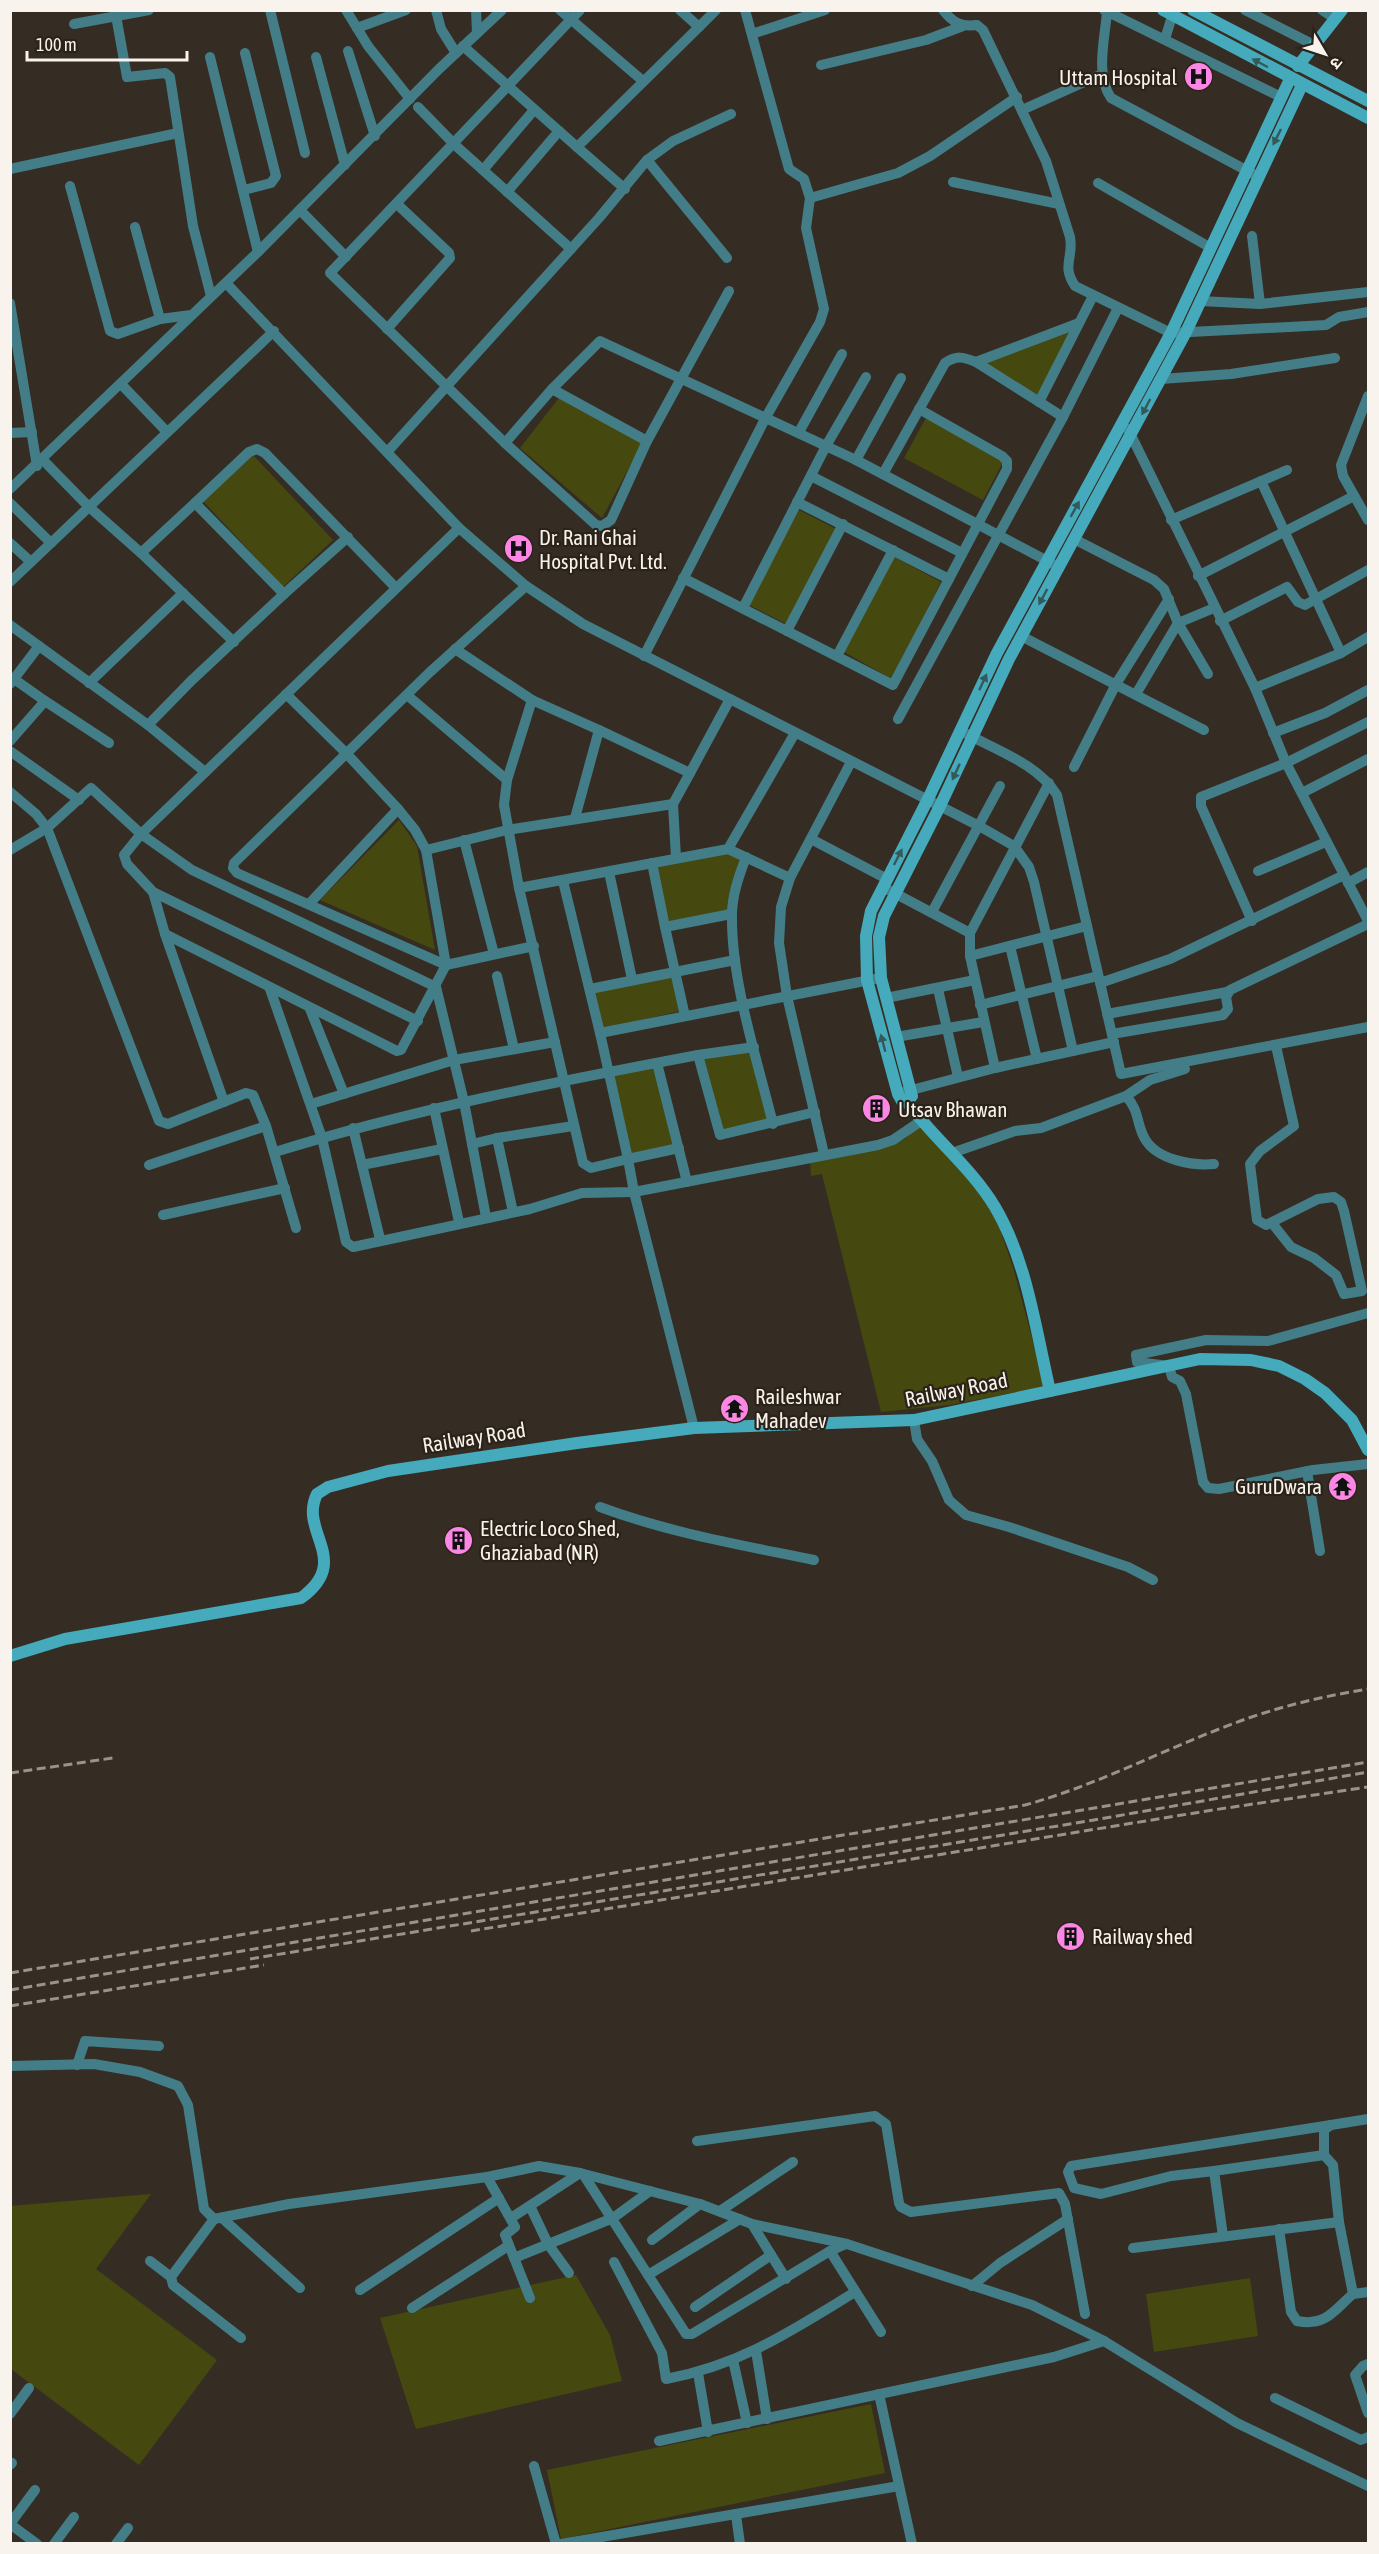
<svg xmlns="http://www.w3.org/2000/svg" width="1379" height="2554" font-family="'Asap Condensed','Noto Sans Devanagari',sans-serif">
<rect width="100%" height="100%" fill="#352d23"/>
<g fill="#45490f">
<polygon points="1073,329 1038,398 982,362"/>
<polygon points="559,398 643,442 602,518 520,448"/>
<polygon points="926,418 1004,460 983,500 904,458"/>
<polygon points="252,454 333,540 283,587 202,500"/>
<polygon points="799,510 836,529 786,624 749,605"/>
<polygon points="894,557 941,582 892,679 844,652"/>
<polygon points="399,820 417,846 435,950 320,900"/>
<polygon points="729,851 740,857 729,912 666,924 655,865"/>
<polygon points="672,974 680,1011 603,1029 595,992"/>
<polygon points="752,1052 768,1120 720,1131 702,1058"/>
<polygon points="654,1067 676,1146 630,1154 613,1075"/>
<polygon points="921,1123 948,1150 994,1212 1013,1267 1044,1383 1042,1387 949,1405 881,1412 822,1174 811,1176 810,1159 893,1145 905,1139"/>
<polygon points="151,2194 96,2269 217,2360 139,2465 11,2369 10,2206"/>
<polygon points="576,2275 610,2335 622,2381 416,2429 380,2318"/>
<polygon points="1250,2278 1258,2336 1154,2352 1146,2294"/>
<polygon points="871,2404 885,2473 561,2539 547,2470"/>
</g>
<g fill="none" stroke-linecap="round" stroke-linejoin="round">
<g stroke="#437e88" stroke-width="10">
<polyline points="115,10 127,77 165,73 170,77 193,226 211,296"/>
<polyline points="270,10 305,153"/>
<polyline points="346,10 368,46 410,99"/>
<polyline points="436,10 441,29 456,53"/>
<polyline points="476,10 477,33"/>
<polyline points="560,10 643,81"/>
<polyline points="580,10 330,273 505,443 596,525 602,526 611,520 647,441 729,291"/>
<polyline points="680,10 699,27 716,10"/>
<path d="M943,10C953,23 961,27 977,25L983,30L1046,161L1070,237C1074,258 1061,265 1075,286L1171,333L1326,325L1339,317L1368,312"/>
<polyline points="1104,10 1281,97"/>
<polyline points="1245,10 1314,45"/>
<polyline points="1322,10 1335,19"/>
<path d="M1107,12C1105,38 1095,75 1111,98L1257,176"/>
<polyline points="74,24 149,10"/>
<polyline points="357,28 406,10"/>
<polyline points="752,34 825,10"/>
<polyline points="1165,39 1174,10"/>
<polyline points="463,46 577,147"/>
<polyline points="348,51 375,136"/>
<polyline points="210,57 258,252"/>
<polyline points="316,57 345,165"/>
<polyline points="821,65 926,40 963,26"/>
<polyline points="418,107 455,145 571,249"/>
<polyline points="1022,110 1102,74"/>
<polyline points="647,160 727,258"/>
<polyline points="10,169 178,133"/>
<polyline points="483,170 534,110"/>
<polyline points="953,182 1059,204"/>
<polyline points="1098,183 1211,248"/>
<polyline points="70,186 110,331 118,334 160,319 191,315"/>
<polyline points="625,189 577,147 699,27"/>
<polyline points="244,190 271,183 276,176 245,53"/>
<polyline points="507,192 559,131"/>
<polyline points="810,198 898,173 930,156 1017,97"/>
<polyline points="300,210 346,257"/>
<polyline points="135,227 160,319"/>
<polyline points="1252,236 1260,304"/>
<polyline points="226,283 459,528 526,586 583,624 979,826 1014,846 1029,867 1034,882 1073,1051"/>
<polyline points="1200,301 1260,304 1368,292"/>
<polyline points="10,303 37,466"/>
<polyline points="387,329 450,258 449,253 398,205"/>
<polyline points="976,362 1079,323"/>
<polyline points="1161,379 1231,374 1335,358"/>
<polyline points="121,384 167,432"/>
<polyline points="552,389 647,441"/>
<polyline points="1368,396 1341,465 1343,476 1368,520"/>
<polyline points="1039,402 1093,296"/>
<polyline points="1128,429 1255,688 1286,763 1368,921"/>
<polyline points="799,432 842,354"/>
<polyline points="10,433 32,432"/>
<polyline points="505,443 552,389 600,341 856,460 1053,564"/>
<polyline points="389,450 599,218 647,160 673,141 731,114"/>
<polyline points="43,460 88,506 141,553 195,503"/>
<polyline points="856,460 901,378"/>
<path d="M883,474L945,363C957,355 963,357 976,362L1063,417"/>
<polyline points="811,476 962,553"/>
<polyline points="1261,481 1341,653"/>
<polyline points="10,489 258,252 439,69 502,10"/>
<polyline points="797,502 949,579"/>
<polyline points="10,503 51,543"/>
<polyline points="1171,520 1287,470"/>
<polyline points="348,537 284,594 195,503 249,452 257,449 265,453 396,588"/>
<polyline points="1074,539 1154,580 1164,589 1178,623 1208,674"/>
<polyline points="10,543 31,562"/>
<polyline points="141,553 234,642"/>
<polyline points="1198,576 1354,496"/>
<polyline points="683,578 893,685 1007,469 1007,461 1002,456 919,409"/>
<polyline points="10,582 274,331"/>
<polyline points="743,608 826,446 866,377"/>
<polyline points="1220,621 1287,587 1298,602 1305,605 1368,570"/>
<polyline points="10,625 148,725 205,772"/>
<polyline points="787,631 843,524"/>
<polyline points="1021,636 1204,730"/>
<polyline points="455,649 532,700 507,780 504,805 519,888 583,1163 591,1168 628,1159 634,1192 694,1428"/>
<polyline points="644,656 766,417 820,322 824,309 806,228 810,198 804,179 789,169 745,10"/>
<polyline points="837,656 893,550"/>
<polyline points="14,679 45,701"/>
<polyline points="89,683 183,593"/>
<polyline points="10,684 39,646"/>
<polyline points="1255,688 1341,653 1368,637"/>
<polyline points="286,694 346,753 398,809"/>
<polyline points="1136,694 1178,623 1214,608"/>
<polyline points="407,695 507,780"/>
<polyline points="532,700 599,730"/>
<polyline points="898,719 1063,417 1118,308"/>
<polyline points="148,725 191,681 284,594"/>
<path d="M965,733C996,750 1038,764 1057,795L1121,1074L1368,1027"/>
<polyline points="1273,733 1325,713 1368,690"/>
<polyline points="10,741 45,701 109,743"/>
<polyline points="10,751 79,800"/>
<polyline points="1074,767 1116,684 1169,599"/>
<polyline points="690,773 730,699"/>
<polyline points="10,792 36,814 47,828 159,1121 168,1124 246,1093 253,1095 266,1126 296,1228"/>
<polyline points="1302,793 1368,759"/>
<polyline points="575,818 599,730 690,773 673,804 676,858"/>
<polyline points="811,839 887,879"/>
<polyline points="464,840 494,954"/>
<polyline points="728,849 790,878"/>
<polyline points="10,850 47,828 91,788 141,834 192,870 436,987 464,1102 486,1217"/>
<polyline points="426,850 507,830 673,804"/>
<path d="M746,857C739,876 732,895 732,915C731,981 757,1059 773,1124"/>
<polyline points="652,863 665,927 731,914"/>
<polyline points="1258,871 1326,842"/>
<polyline points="609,872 632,979"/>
<polyline points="563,881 600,1033 875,979"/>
<polyline points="1348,883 1368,872"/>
<polyline points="883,887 970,933 970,956 995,1068"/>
<polyline points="519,888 728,849 795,733"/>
<polyline points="153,892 165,934 397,1051 401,1050 446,965 237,873 233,868 234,863 430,672 526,586"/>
<polyline points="310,903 398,809 415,830 426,850 446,965 534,946"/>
<polyline points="932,912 1000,786"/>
<polyline points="1252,921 1201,806 1201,797 1286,763 1368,722"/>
<polyline points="665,927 685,1016"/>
<polyline points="970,933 1049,783"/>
<polyline points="165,934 224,1102"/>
<polyline points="1010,946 1037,1059"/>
<polyline points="970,956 1087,926"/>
<polyline points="497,976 514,1049"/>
<polyline points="1100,983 1170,959 1344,875"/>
<polyline points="270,989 322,1138 346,1242 353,1247 530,1209 582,1193 634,1192 878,1145 893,1140 921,1121"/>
<polyline points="590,989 735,960"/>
<polyline points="938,989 958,1077"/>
<polyline points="886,998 975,980"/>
<polyline points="980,1005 1098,976"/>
<polyline points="310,1009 344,1094"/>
<polyline points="1107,1014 1227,992"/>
<polyline points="418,1021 153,892 127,864 124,855 141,834 459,528"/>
<polyline points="600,1033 628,1159 679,1148"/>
<polyline points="1112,1034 1223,1015 1228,1009 1226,997 1230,990 1368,924"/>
<polyline points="896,1037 983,1022"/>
<polyline points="754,1047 698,1055 720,1135 815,1112"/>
<polyline points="657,1063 687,1182"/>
<polyline points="904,1092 995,1068 1114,1042"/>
<polyline points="1126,1096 1150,1080 1185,1069"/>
<polyline points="311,1104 454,1060 555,1042"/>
<polyline points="434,1108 459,1222"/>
<polyline points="353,1128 380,1239"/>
<polyline points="472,1144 497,1138"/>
<path d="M275,1152C414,1109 555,1082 698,1055"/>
<path d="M952,1153L1015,1131L1041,1128L1126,1096C1140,1111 1136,1124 1145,1139C1157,1160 1193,1166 1214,1164"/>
<polyline points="824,1154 787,996 779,943 781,907 790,878 851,762"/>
<polyline points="149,1165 266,1126"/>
<polyline points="362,1165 442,1149"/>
<polyline points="513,1212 497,1138 573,1126"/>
<polyline points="163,1215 285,1188"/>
<polyline points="1272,1223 1291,1247 1314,1258 1336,1275 1344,1294 1362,1291 1344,1211 1341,1202 1334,1197 1318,1199 1266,1225 1257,1220 1250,1164 1260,1151 1294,1126 1276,1046"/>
<polyline points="1368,1313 1268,1341 1206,1340 1136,1355 1137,1362 1169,1366 1172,1377 1180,1381 1186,1394 1203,1482 1208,1488 1219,1489 1313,1470 1368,1464"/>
<polyline points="914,1420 917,1439 932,1461 949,1500 966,1515 1009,1527 1128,1567 1153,1580"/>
<polyline points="1307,1471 1320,1551"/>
<path d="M600,1507C670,1533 741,1545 814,1560"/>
<polyline points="77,2065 85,2041 159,2046"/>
<polyline points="10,2066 94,2064 140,2072 178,2086 188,2105 204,2209 214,2219 289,2204 487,2177 539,2166 580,2173 700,2204 752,2224 847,2244 1032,2305 1104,2341 1237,2423 1368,2486"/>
<polyline points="697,2141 875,2116 886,2124 899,2203 901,2207 911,2212 1059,2193 1065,2204 1085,2314"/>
<polyline points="1214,2171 1171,2176 1101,2194 1074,2188 1068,2172 1071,2166 1331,2125"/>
<polyline points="583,2174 686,2334 692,2334 830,2251 846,2244"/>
<polyline points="487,2177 515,2227 505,2235 530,2298"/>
<polyline points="530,2206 548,2244 569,2273"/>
<polyline points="720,2211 793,2162"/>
<polyline points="222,2218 300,2288"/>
<polyline points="511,2218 580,2173"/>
<polyline points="214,2219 171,2277 173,2285 241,2338"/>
<polyline points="1339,2222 1333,2165 1324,2155 1324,2130 1331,2125 1368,2119"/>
<polyline points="752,2224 786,2279"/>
<path d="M1279,2229L1291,2312L1297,2321C1326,2327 1334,2310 1353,2294"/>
<polyline points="1223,2236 1214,2171 1324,2155"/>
<polyline points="652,2240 700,2204"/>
<polyline points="1133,2248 1339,2222 1353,2294 1368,2292"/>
<polyline points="830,2251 881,2332"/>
<polyline points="514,2258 613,2218 650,2191"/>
<polyline points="150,2261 171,2277"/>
<path d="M614,2262L662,2353L666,2379C741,2365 791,2331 855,2292"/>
<polyline points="648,2275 740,2219"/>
<polyline points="972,2286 1000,2263 1068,2219"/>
<polyline points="360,2290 499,2198"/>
<polyline points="695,2307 771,2255"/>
<polyline points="412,2308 508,2246"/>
<polyline points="756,2351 767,2419"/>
<polyline points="733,2360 747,2423"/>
<polyline points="1368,2364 1363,2366 1355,2375 1368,2413"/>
<polyline points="698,2373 708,2432"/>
<polyline points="879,2394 912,2544"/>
<polyline points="1275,2398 1361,2440 1368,2437"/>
<polyline points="10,2414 29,2388"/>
<polyline points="659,2441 1054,2357 1104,2341"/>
<polyline points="10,2465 12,2463"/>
<polyline points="534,2466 556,2544"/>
<polyline points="736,2515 740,2544"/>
<polyline points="10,2524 35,2490"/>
<polyline points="10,2524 37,2544"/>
<polyline points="54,2544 74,2517"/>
<polyline points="116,2544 128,2528"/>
<polyline points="561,2544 899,2486"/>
</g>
<g stroke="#45aabb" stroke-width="12">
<polyline points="1163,10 1368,118"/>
<polyline points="1193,10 1368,101"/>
<polyline points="1298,66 1342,10"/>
<polyline points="907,1102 902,1101 898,1094 867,980 866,936 871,911 928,799 997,653 1171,333 1290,79"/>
<polyline points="907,1102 912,1096 881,978 879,937 884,916 940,806 1009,659 1186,332 1302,85"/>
<path d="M907,1102C934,1139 971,1167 995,1207C1027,1261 1036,1331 1050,1391"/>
<path d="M10,1656L65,1639L301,1598C353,1560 298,1532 317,1494L328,1487L388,1471L577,1443L694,1428L914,1420L1200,1359L1251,1360L1279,1366L1305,1379L1325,1393L1352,1420L1368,1450"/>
</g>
<g stroke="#99938a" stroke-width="3" stroke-dasharray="9 4.5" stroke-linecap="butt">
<polyline points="10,1773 113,1758"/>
<polyline points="471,1931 1213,1810 1368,1787"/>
<polyline points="250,1959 1094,1820 1368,1772"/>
<path d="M10,1973L1025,1805C1098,1785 1164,1749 1235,1723C1277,1707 1324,1696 1368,1689"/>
<polyline points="10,1990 1368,1762"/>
<polyline points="10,2006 264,1965"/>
</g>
</g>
<defs><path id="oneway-solid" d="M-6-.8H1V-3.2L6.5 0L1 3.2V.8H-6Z" transform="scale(1.5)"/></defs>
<g fill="#35595a">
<use href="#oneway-solid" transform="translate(1260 63) rotate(-152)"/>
<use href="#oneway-solid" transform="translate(1277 137) rotate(117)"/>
<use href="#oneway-solid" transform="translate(1146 407) rotate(118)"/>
<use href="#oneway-solid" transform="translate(1075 509) rotate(-61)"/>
<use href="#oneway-solid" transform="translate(1043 597) rotate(118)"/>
<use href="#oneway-solid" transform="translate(983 682) rotate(-65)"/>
<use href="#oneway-solid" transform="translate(956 772) rotate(115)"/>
<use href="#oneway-solid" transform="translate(898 857) rotate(-63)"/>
<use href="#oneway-solid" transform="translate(883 1043) rotate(-105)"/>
</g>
<defs>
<symbol id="hospital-disc" viewBox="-11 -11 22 22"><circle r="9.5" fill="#fc86e3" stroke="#2b2319"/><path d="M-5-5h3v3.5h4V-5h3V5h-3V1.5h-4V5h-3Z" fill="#111"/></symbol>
<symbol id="building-disc" viewBox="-11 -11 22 22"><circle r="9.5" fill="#fc86e3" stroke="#2b2319"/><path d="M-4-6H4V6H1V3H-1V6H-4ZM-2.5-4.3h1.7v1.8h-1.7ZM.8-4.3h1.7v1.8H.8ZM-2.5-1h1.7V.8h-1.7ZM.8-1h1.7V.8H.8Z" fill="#111"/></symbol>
<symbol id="temple-disc" viewBox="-11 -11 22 22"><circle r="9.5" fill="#fc86e3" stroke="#2b2319"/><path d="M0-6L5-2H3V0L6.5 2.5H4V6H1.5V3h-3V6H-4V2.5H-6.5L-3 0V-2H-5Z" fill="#111"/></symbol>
</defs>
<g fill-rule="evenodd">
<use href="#hospital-disc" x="1182" y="60" width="33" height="33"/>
<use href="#hospital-disc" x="502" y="532" width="33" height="33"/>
<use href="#building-disc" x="860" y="1092" width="33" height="33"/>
<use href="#temple-disc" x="718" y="1392" width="33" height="33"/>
<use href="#temple-disc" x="1326" y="1470" width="33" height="33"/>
<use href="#building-disc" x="442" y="1524" width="33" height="33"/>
<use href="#building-disc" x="1054" y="1920" width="33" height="33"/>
</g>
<g text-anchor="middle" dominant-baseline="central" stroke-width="4.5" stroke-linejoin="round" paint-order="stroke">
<g font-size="21" fill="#f8f3ec" stroke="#2b2319" text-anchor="start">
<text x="1177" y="77" text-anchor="end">Uttam Hospital</text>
<text x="539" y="537">Dr. Rani Ghai<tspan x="539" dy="24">Hospital Pvt. Ltd.</tspan></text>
<text x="898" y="1109">Utsav Bhawan</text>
<text x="755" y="1396">Raileshwar<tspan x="755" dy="24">Mahadev</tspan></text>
<text x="1322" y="1486" text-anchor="end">GuruDwara</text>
<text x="480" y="1528">Electric Loco Shed,<tspan x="480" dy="24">Ghaziabad (NR)</tspan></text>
<text x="1092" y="1936">Railway shed</text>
</g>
<g font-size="21" fill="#f8f3ec" stroke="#2b2319">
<text transform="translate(956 1389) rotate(-11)">Railway Road</text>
<text transform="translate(474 1437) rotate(-9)">Railway Road</text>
</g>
</g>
<rect width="1379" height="2554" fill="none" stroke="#f8f3ec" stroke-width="24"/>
<g transform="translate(1325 54) rotate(129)" stroke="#2b2319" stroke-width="4.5" paint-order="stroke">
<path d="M0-4.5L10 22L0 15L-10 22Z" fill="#f8f3ec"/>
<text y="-9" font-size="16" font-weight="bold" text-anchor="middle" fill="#f8f3ec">उ</text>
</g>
<path d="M27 51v9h160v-9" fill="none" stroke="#f8f3ec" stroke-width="3"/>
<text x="36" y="51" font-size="18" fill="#f8f3ec" stroke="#2b2319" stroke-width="4.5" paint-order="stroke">100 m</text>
</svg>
